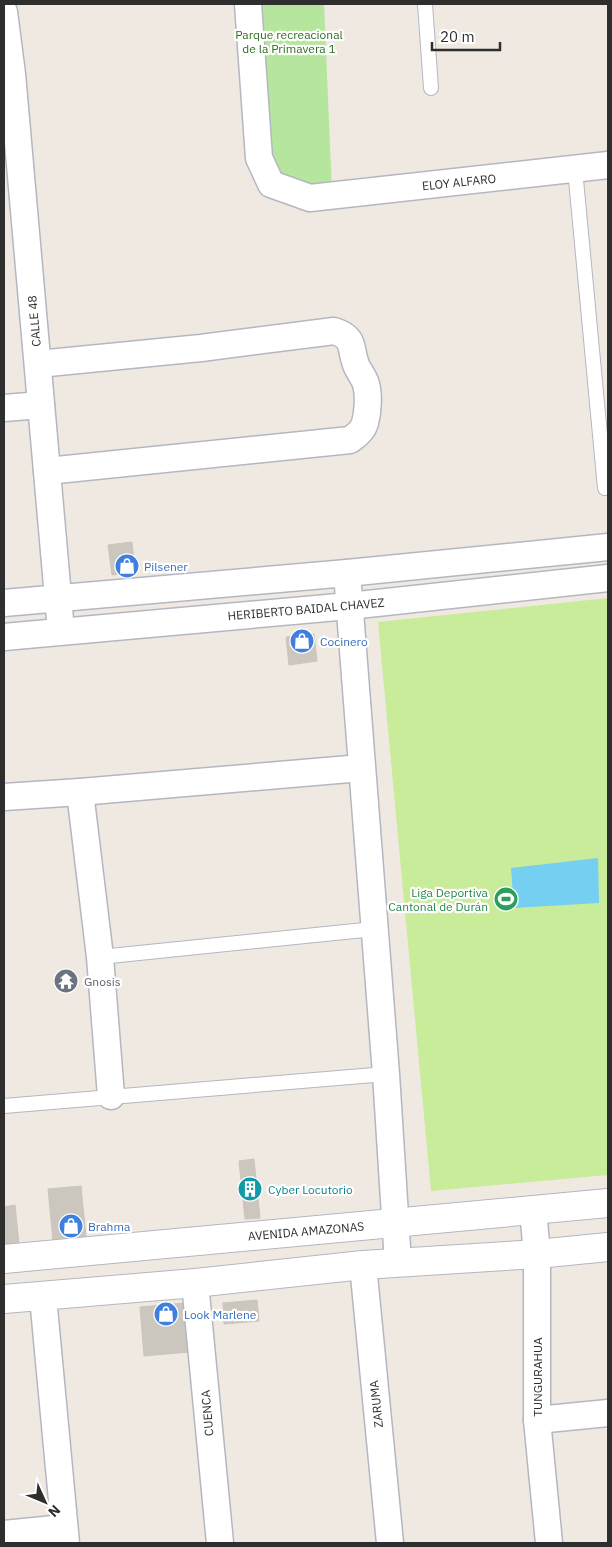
<svg xmlns="http://www.w3.org/2000/svg" width="612" height="1547" font-family="'IBM Plex Sans',sans-serif">
<rect width="100%" height="100%" fill="#efe9e1"/>
<polygon fill="#b6e59e" points="248,4 324,4 332,192 271,184"/>
<polygon fill="#c9ec9a" points="608,598 608,1175 431,1191 378,622"/>
<polygon fill="#75cff0" points="598,858 599,903 514,908 511,868"/>
<g fill="#cbc7bf" stroke="#cbc5ba">
<polygon points="132,542 135,572 112,575 108,545"/>
<polygon points="314,634 317,661 289,665 286,637"/>
<polygon points="254,1159 260,1218 245,1219 239,1161"/>
<polygon points="81,1186 86,1237 53,1241 48,1189"/>
<polygon points="15,1205 19,1244 4,1246 4,1207"/>
<polygon points="257,1300 259,1321 224,1324 223,1303"/>
<polygon points="185,1303 189,1352 144,1356 140,1307"/>
</g>
<g fill="none" stroke-linecap="round" stroke-linejoin="round">
<defs>
<g id="lane">
<polyline points="425,4 431,88"/>
<polyline points="575,169 605,488"/>
<polyline points="100,957 374,929"/>
<polyline points="4,1106 386,1074"/>
</g>
<g id="street">
<polyline points="248,4 259,158 271,184 310,198 608,165"/>
<polyline points="4,12 12,74 61,631"/>
<path d="M38,364L201,348L334,331C357,338 349,350 357,367C360,373 364,378 366,384C369,395 368,412 365,423C363,430 356,436 350,440L47,471"/>
<polyline points="4,408 41,405"/>
<polyline points="347,573 386,1074 398,1263"/>
<polyline points="4,603 347,573 608,547"/>
<polyline points="4,637 349,606 608,578"/>
<polyline points="80,792 100,957 111,1096"/>
<polyline points="4,797 80,792 361,768"/>
<polyline points="533,1210 537,1254 537,1420 549,1543"/>
<polyline points="363,1265 390,1543"/>
<polyline points="195,1283 220,1543"/>
<polyline points="43,1297 66,1543"/>
<polyline points="537,1420 608,1413"/>
<polyline points="4,1534 64,1528"/>
</g>
<g id="secondary">
<polyline points="4,1259 608,1203"/>
<polyline points="4,1299 195,1283 363,1265 537,1254 608,1247"/>
</g>
</defs>
<use href="#lane" stroke="#b4b7c1" stroke-width="16"/>
<use href="#street" stroke="#b4b7c1" stroke-width="29"/>
<use href="#secondary" stroke="#b4b7c1" stroke-width="30"/>
<use href="#lane" stroke="#fff" stroke-width="14"/>
<use href="#street" stroke="#fff" stroke-width="26"/>
<use href="#secondary" stroke="#fff" stroke-width="28"/>
</g>
<defs>
<symbol id="shop-disc" viewBox="-11 -11 22 22"><circle r="9.5" fill="#3f7fe0" stroke="#fff"/><path d="M-5-2.5h2.3a2.7 3.5 0 0 1 5.4 0H5L5.5 6h-11ZM-1.5-2.5h3a1.5 2.3 0 0 0-3 0Z" fill="#fff"/></symbol>
<symbol id="stadium-disc" viewBox="-11 -11 22 22"><circle r="9.5" fill="#2e9e5b" stroke="#fff"/><path d="M0-5a6.5 5 0 1 0 0 10a6.5 5 0 1 0 0-10ZM-3.5-1.8h7v3.6h-7Z" fill="#fff"/></symbol>
<symbol id="temple-disc" viewBox="-11 -11 22 22"><circle r="9.5" fill="#6b7280" stroke="#fff"/><path d="M0-6L5-2H3V0L6.5 2.5H4V6H1.5V3h-3V6H-4V2.5H-6.5L-3 0V-2H-5Z" fill="#fff"/></symbol>
<symbol id="building-disc" viewBox="-11 -11 22 22"><circle r="9.5" fill="#0f9aa8" stroke="#fff"/><path d="M-4-6H4V6H1V3H-1V6H-4ZM-2.5-4.3h1.7v1.8h-1.7ZM.8-4.3h1.7v1.8H.8ZM-2.5-1h1.7V.8h-1.7ZM.8-1h1.7V.8H.8Z" fill="#fff"/></symbol>
</defs>
<g fill-rule="evenodd">
<use href="#shop-disc" x="113" y="552" width="28" height="28"/>
<use href="#shop-disc" x="288" y="627" width="28" height="28"/>
<use href="#stadium-disc" x="492" y="885" width="28" height="28"/>
<use href="#temple-disc" x="52" y="967" width="28" height="28"/>
<use href="#building-disc" x="236" y="1175" width="28" height="28"/>
<use href="#shop-disc" x="57" y="1212" width="28" height="28"/>
<use href="#shop-disc" x="152" y="1300" width="28" height="28"/>
</g>
<g text-anchor="middle" dominant-baseline="central" stroke-width="4.5" stroke-linejoin="round" paint-order="stroke">
<g font-size="12" fill="#2c6e1b" stroke="#fff">
<text x="289" y="34">Parque recreacional<tspan x="289" dy="14">de la Primavera 1</tspan></text>
</g>
<g font-size="12" fill="#2e2e2e" stroke="#fff">
<text transform="translate(459 182) rotate(-6)">ELOY ALFARO</text>
<text transform="translate(34 321) rotate(-95)">CALLE 48</text>
<text transform="translate(306 609) rotate(-5)">HERIBERTO BAIDAL CHAVEZ</text>
<text transform="translate(306 1231) rotate(-5)">AVENIDA AMAZONAS</text>
<text transform="translate(537 1377) rotate(-90)">TUNGURAHUA</text>
<text transform="translate(376 1404) rotate(-96)">ZARUMA</text>
<text transform="translate(207 1413) rotate(-95)">CUENCA</text>
</g>
<g font-size="12" fill="#366cbe" stroke="#fff" text-anchor="start">
<text x="144" y="566">Pilsener</text>
<text x="320" y="641">Cocinero</text>
<text x="88" y="1226">Brahma</text>
<text x="184" y="1314">Look Marlene</text>
</g>
<g font-size="12" fill="#27864d" stroke="#fff" text-anchor="end">
<text x="488" y="892">Liga Deportiva<tspan x="488" dy="14">Cantonal de Durán</tspan></text>
</g>
<g font-size="12" fill="#5b616d" stroke="#fff" text-anchor="start">
<text x="84" y="981">Gnosis</text>
</g>
<g font-size="12" fill="#0d838f" stroke="#fff" text-anchor="start">
<text x="268" y="1189">Cyber Locutorio</text>
</g>
</g>
<rect width="612" height="1547" fill="none" stroke="#2e2e2e" stroke-width="10"/>
<g transform="translate(45 1502) rotate(134)" stroke="#ffffff" stroke-width="4" paint-order="stroke">
<path d="M0-4L9 19L0 12L-9 19Z" fill="#2e2e2e"/>
<text y="-8" font-size="14" font-weight="bold" text-anchor="middle" fill="#2e2e2e">N</text>
</g>
<path d="M432 42v8h68v-8" fill="none" stroke="#2e2e2e" stroke-width="2.5"/>
<text x="440" y="42" font-size="15" fill="#2e2e2e" stroke="#ffffff" stroke-width="4" paint-order="stroke">20 m</text>
</svg>
